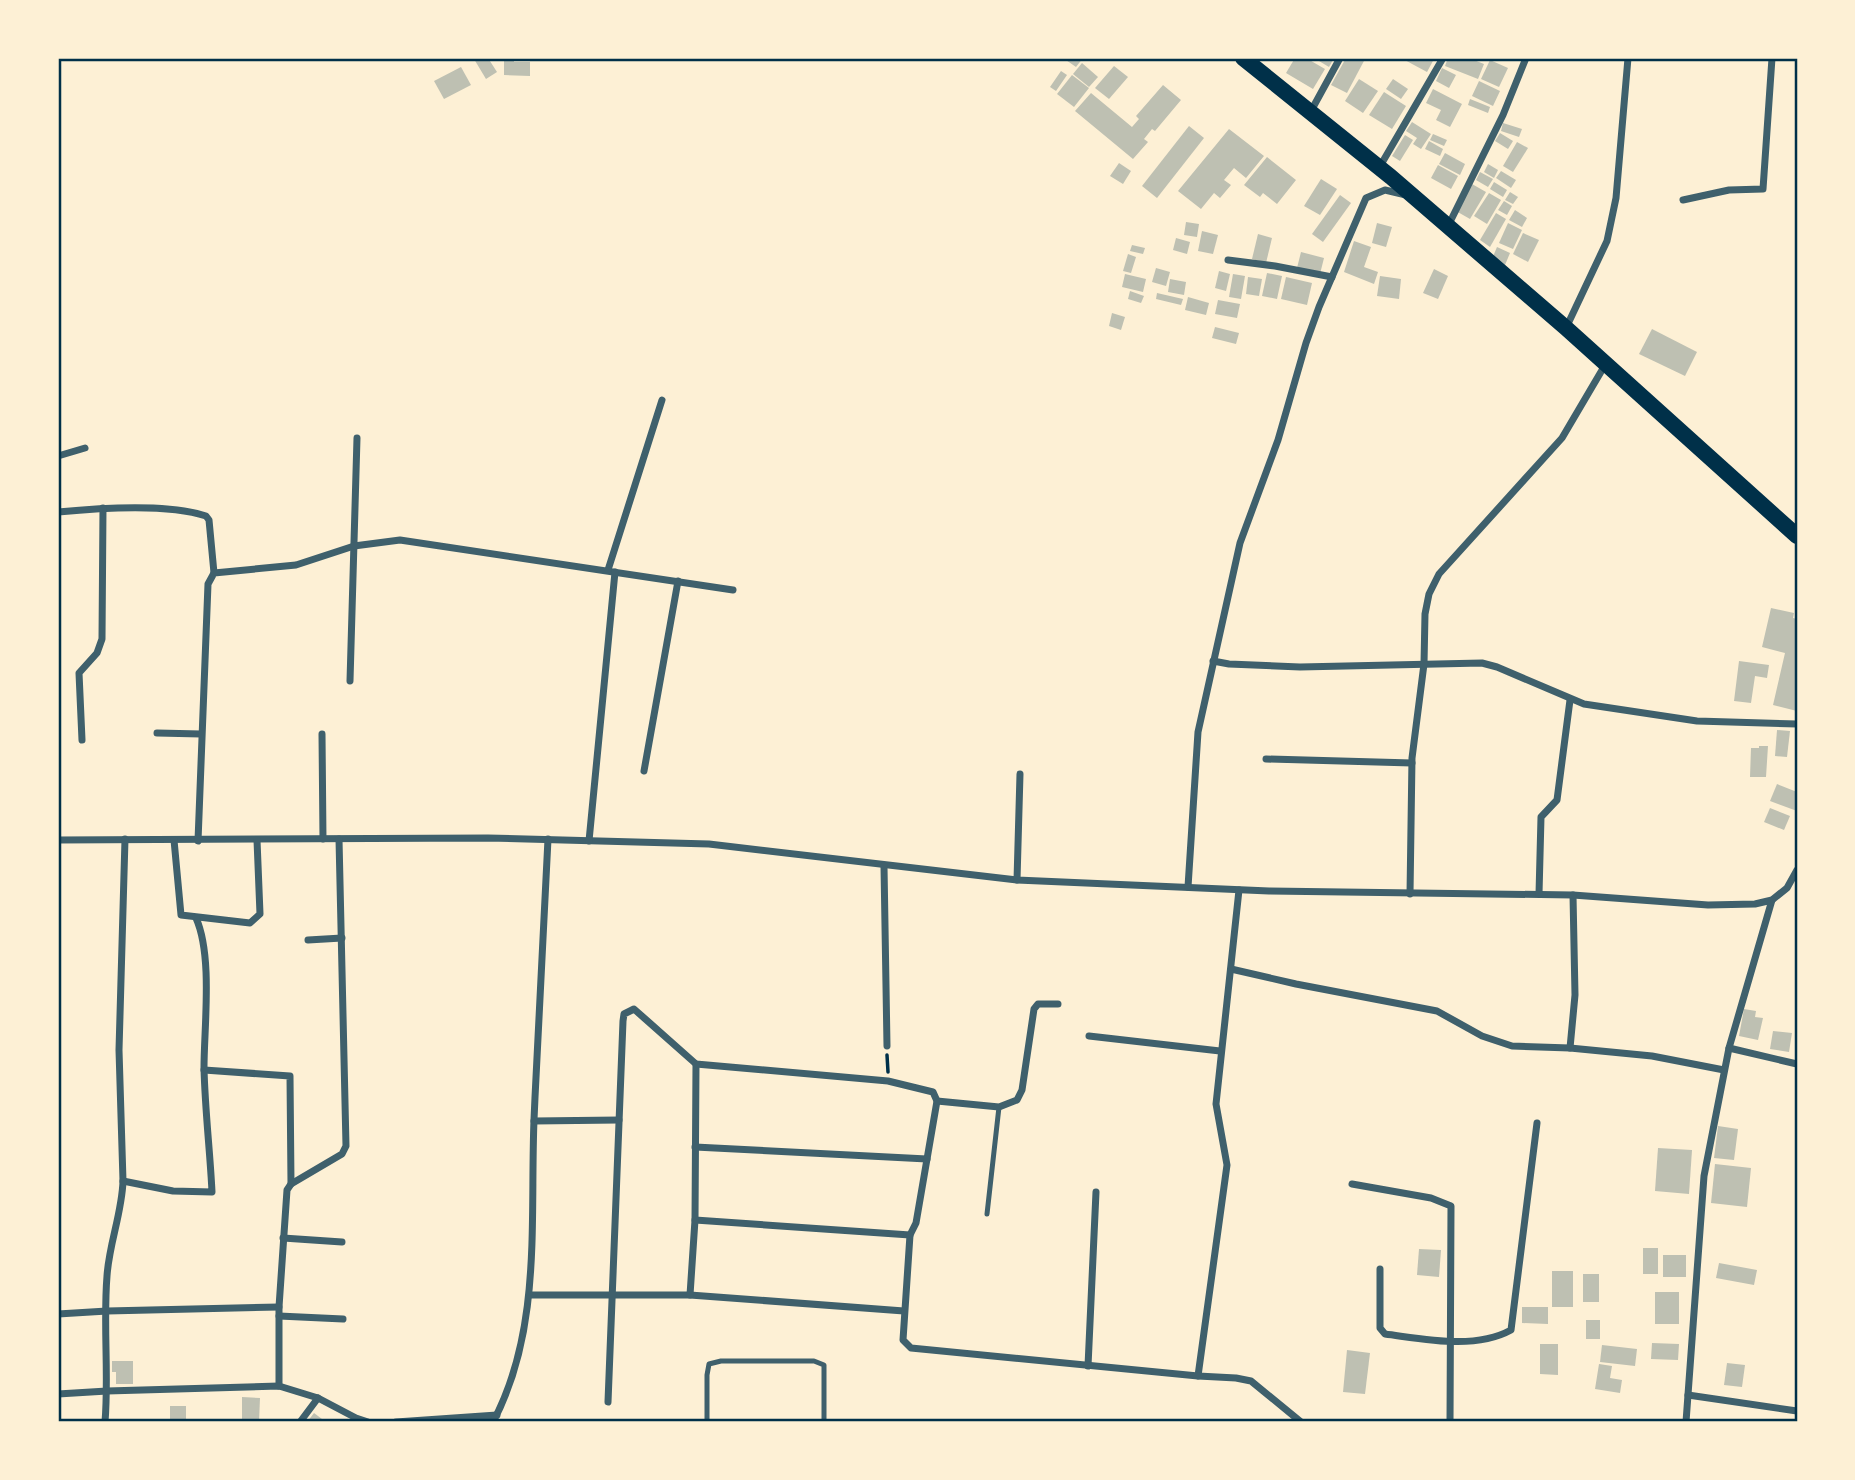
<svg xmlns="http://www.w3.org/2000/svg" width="1855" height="1480" font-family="Arial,sans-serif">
<rect width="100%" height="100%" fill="#fdf0d5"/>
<g fill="#bec0b2">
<polygon points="477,58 488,58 497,72 486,79 474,59"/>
<polygon points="504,58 514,58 514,62 530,62 530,76 504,75"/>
<polygon points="1063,58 1083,58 1076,67"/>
<polygon points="1295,58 1306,58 1325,69 1313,89 1286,73"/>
<polygon points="1314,58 1334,58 1329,67"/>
<polygon points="1346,58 1365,59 1347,93 1331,85"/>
<polygon points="1401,58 1432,58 1434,59 1427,72"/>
<polygon points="1448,58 1469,58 1484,64 1478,79 1445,66"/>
<polygon points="1490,60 1508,68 1499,87 1481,79"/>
<polygon points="1082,63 1098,77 1089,87 1073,74"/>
<polygon points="1114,66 1128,77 1109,99 1095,88"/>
<polygon points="461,67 471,85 444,99 434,81"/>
<polygon points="1442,68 1456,75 1449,88 1436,81"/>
<polygon points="1061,71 1067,75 1056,91 1050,87"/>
<polygon points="1072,75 1089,88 1074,107 1057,94"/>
<polygon points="1359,79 1378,91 1363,113 1345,101"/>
<polygon points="1393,79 1408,89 1401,99 1386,89"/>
<polygon points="1479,81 1500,91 1493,106 1472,96"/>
<polygon points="1163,85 1181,100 1155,131 1152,129 1144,139 1148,142 1133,159 1075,111 1091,93 1132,127 1139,119 1136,116"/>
<polygon points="1433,89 1462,104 1450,127 1436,120 1441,110 1426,103"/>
<polygon points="1384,92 1406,106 1392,129 1369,115"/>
<polygon points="1470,99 1490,107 1488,113 1468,105"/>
<polygon points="1412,122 1431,134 1421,149 1413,144 1417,138 1406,131"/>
<polygon points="1503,123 1522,129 1519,137 1501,131"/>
<polygon points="1189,126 1204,138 1157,198 1142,186"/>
<polygon points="1229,129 1264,156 1246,178 1234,168 1224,180 1231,185 1220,198 1214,193 1201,209 1178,191"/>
<polygon points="1500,133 1513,141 1508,149 1495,141"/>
<polygon points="1433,134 1447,140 1444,146 1430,140"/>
<polygon points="1405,135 1413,140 1400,161 1392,156"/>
<polygon points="1429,141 1443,149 1440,156 1425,149"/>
<polygon points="1517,142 1528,148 1513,172 1503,166"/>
<polygon points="1445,153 1465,164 1460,175 1439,164"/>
<polygon points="1267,157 1296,180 1277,204 1263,193 1260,197 1244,185"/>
<polygon points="1119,163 1131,171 1123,184 1110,176"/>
<polygon points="1488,164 1498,170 1494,178 1484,172"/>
<polygon points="1438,165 1458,176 1451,189 1431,178"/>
<polygon points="1501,171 1516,180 1511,188 1496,178"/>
<polygon points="1480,172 1493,179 1488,187 1476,180"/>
<polygon points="1321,179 1337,189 1320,215 1304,206"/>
<polygon points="1494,182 1507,190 1503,197 1490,189"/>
<polygon points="1472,184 1486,192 1470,219 1456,211"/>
<polygon points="1510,192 1518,197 1513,204 1505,200"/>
<polygon points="1489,193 1501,200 1487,224 1474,216"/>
<polygon points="1340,195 1351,203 1323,242 1312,234"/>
<polygon points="1504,201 1512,206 1507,215 1498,210"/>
<polygon points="1515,210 1527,218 1522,227 1509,220"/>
<polygon points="1496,213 1506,219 1490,247 1480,240"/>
<polygon points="1186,222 1199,224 1197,237 1184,235"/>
<polygon points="1377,223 1392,227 1386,247 1372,243"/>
<polygon points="1508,223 1522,230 1513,249 1499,243"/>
<polygon points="1202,231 1218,235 1213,254 1198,251"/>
<polygon points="1523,233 1539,240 1528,262 1513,254"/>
<polygon points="1258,234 1272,238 1266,263 1252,259"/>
<polygon points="1176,238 1190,242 1187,254 1173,250"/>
<polygon points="1354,241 1371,247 1364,267 1378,272 1374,284 1344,272"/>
<polygon points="1132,245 1145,248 1143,254 1130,251"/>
<polygon points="1497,247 1510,253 1505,265 1492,259"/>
<polygon points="1301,252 1324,258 1320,274 1297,268"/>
<polygon points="1128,254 1136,257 1131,273 1123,271"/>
<polygon points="1156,268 1170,272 1166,286 1152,282"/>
<polygon points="1434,269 1448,276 1438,299 1423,293"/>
<polygon points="1219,271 1230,274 1226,291 1215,288"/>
<polygon points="1267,273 1282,276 1277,299 1262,296"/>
<polygon points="1125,274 1146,279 1143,292 1122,287"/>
<polygon points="1233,274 1245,276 1241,299 1229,297"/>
<polygon points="1380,276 1401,279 1399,299 1377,296"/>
<polygon points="1248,277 1262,279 1259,296 1246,294"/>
<polygon points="1286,277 1312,283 1307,305 1281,299"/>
<polygon points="1170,279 1186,282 1184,295 1168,292"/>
<polygon points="1130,291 1144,296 1141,303 1128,299"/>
<polygon points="1157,293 1183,299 1181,305 1156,299"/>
<polygon points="1188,297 1209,303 1206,315 1185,310"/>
<polygon points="1218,300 1240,304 1237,318 1215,314"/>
<polygon points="1112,313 1125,317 1121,330 1109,326"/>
<polygon points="1215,327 1239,333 1236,344 1212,338"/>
<polygon points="1652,329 1697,352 1685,376 1639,354"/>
<polygon points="1771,608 1794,613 1793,618 1797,619 1797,711 1773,705 1785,653 1762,647"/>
<polygon points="1739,661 1769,665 1767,678 1755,676 1751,703 1734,701"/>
<polygon points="1777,730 1790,731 1787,757 1775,756"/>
<polygon points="1759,746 1768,746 1766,777 1750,777 1751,748 1759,748"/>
<polygon points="1777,784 1797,792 1797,811 1770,801"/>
<polygon points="1770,808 1790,816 1784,830 1764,822"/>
<polygon points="1744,1009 1756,1011 1755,1017 1763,1018 1758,1040 1739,1036"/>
<polygon points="1773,1031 1792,1033 1789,1052 1770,1049"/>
<polygon points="1718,1126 1738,1129 1734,1160 1714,1158"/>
<polygon points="1658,1148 1692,1150 1689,1194 1655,1191"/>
<polygon points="1715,1164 1751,1168 1747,1207 1711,1203"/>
<rect x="1643" y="1248" width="15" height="26"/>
<polygon points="1419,1249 1441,1250 1439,1277 1417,1275"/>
<rect x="1663" y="1255" width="23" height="22"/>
<polygon points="1719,1263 1757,1270 1754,1285 1716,1278"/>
<rect x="1552" y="1271" width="21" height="36"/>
<rect x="1583" y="1274" width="16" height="28"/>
<rect x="1655" y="1292" width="24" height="32"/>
<polygon points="1522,1307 1548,1307 1548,1324 1522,1323"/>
<rect x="1586" y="1320" width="14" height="19"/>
<polygon points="1652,1343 1679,1344 1678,1360 1651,1359"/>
<polygon points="1540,1344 1558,1344 1558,1375 1540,1374"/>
<polygon points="1602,1345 1637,1349 1635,1366 1600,1362"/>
<polygon points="1347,1350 1370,1353 1365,1394 1343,1392"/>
<polygon points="112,1361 133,1361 133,1384 116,1384 116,1372 112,1372"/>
<polygon points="1727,1363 1745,1365 1742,1387 1724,1385"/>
<polygon points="1599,1364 1612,1366 1610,1378 1622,1380 1620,1393 1595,1389"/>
<polygon points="242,1397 260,1398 259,1422 242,1422"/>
<rect x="170" y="1406" width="16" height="16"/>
<polygon points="314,1413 326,1422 307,1422"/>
</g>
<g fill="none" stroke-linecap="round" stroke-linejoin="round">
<polyline stroke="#003049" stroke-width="3.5" points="887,1055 888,1072"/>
<g stroke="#3f606c" stroke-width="5">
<polyline points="987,1214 999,1107"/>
<polyline points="707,1422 707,1375 709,1364 721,1361 814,1361 824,1365 824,1422"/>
</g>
<g stroke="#3f606c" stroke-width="7">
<polyline points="1311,111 1340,58"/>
<polyline points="1379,168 1443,58"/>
<polyline points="1683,200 1729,190 1763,189 1772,58"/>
<polyline points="1448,226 1503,115 1526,58"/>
<polyline points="1228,260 1275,266 1332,277"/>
<polyline points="1566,328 1607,241 1616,198 1628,58"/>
<polyline points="58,456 85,448"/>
<path d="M58,512C99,508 167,503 206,516L209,520L214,573"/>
<polyline points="608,570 662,400"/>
<polyline points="1213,661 1229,664 1300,667 1482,663 1497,667 1584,704 1697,721 1797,724"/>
<polyline points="350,681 357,438"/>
<polyline points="157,733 201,734"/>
<polyline points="322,734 323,839"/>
<polyline points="82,740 79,673 97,653 102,639 103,508"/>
<polyline points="1266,759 1412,763"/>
<polyline points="644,771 678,581"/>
<polyline points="58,840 488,838 709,844 1017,880 1269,891 1573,895 1708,905 1755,904 1772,900 1787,888 1797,870"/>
<polyline points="174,840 181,915 250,923 260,914 257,840"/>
<polyline points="198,841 208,584 214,573 296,565 354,546 400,540 733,590"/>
<polyline points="589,841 615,572"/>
<polyline points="884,866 887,1046"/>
<polyline points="1017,880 1020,774"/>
<polyline points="1188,887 1198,732 1240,543 1278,440 1306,343 1319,307 1366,198 1385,190 1406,195"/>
<polyline points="1410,894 1412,758 1424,664 1425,614 1429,594 1439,574 1562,438 1605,365"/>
<polyline points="1539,894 1541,817 1557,800 1570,700"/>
<polyline points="308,940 342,938"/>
<polyline points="1231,969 1296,984 1437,1011 1482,1036 1512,1046 1570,1048 1652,1056 1724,1070"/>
<polyline points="1089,1036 1220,1051"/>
<polyline points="1570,1048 1575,995 1573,895"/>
<polyline points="1729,1048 1797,1064"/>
<polyline points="204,1070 290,1076 291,1184"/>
<polyline points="937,1101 999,1107 1017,1100 1022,1090 1034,1009 1038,1004 1058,1004"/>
<polyline points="534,1121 619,1120"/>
<polyline points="695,1147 927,1159"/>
<path d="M123,1181L173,1191L212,1192C210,1151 205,1110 204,1068C204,1027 213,956 196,918"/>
<polyline points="1352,1184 1431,1198 1451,1206 1450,1422"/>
<polyline points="695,1220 910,1235"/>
<polyline points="283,1238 342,1242"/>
<path d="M1380,1269V1328L1385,1334C1424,1339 1475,1350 1511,1330L1537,1123"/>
<polyline points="530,1295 690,1295 904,1311"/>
<polyline points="690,1295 695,1220 696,1064"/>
<polyline points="58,1314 107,1311 279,1307"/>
<polyline points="279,1316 343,1319"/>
<polyline points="1088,1366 1096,1192"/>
<polyline points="1198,1376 1227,1165 1216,1104 1239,890"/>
<polyline points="279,1386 279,1307 287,1190 291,1184 342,1154 346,1146 339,839"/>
<polyline points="58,1394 107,1391 279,1386 318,1398 356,1418 368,1422"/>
<polyline points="1688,1395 1797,1411"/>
<polyline points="608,1402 623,1021 624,1014 634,1009 696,1064 888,1081 933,1092 937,1101 916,1223 910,1235 903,1340 911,1348 1198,1376 1236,1378 1251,1381 1301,1422"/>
<path d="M105,1422C109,1374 103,1325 107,1276C109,1244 122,1213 123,1181L119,1050L125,839"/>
<polyline points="300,1422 318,1398"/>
<polyline points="396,1422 497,1415"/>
<path d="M493,1422C542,1330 530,1221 534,1120C538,1026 544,932 548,839"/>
<polyline points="1686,1422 1704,1176 1729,1048 1772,900"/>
</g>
<polyline stroke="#003049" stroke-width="16" points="1243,58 1391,177 1566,328 1797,536"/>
</g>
<rect width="1855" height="1480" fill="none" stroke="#fdf0d5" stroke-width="119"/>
<rect x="60" y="60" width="1736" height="1360" fill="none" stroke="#003049" stroke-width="2.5"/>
</svg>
